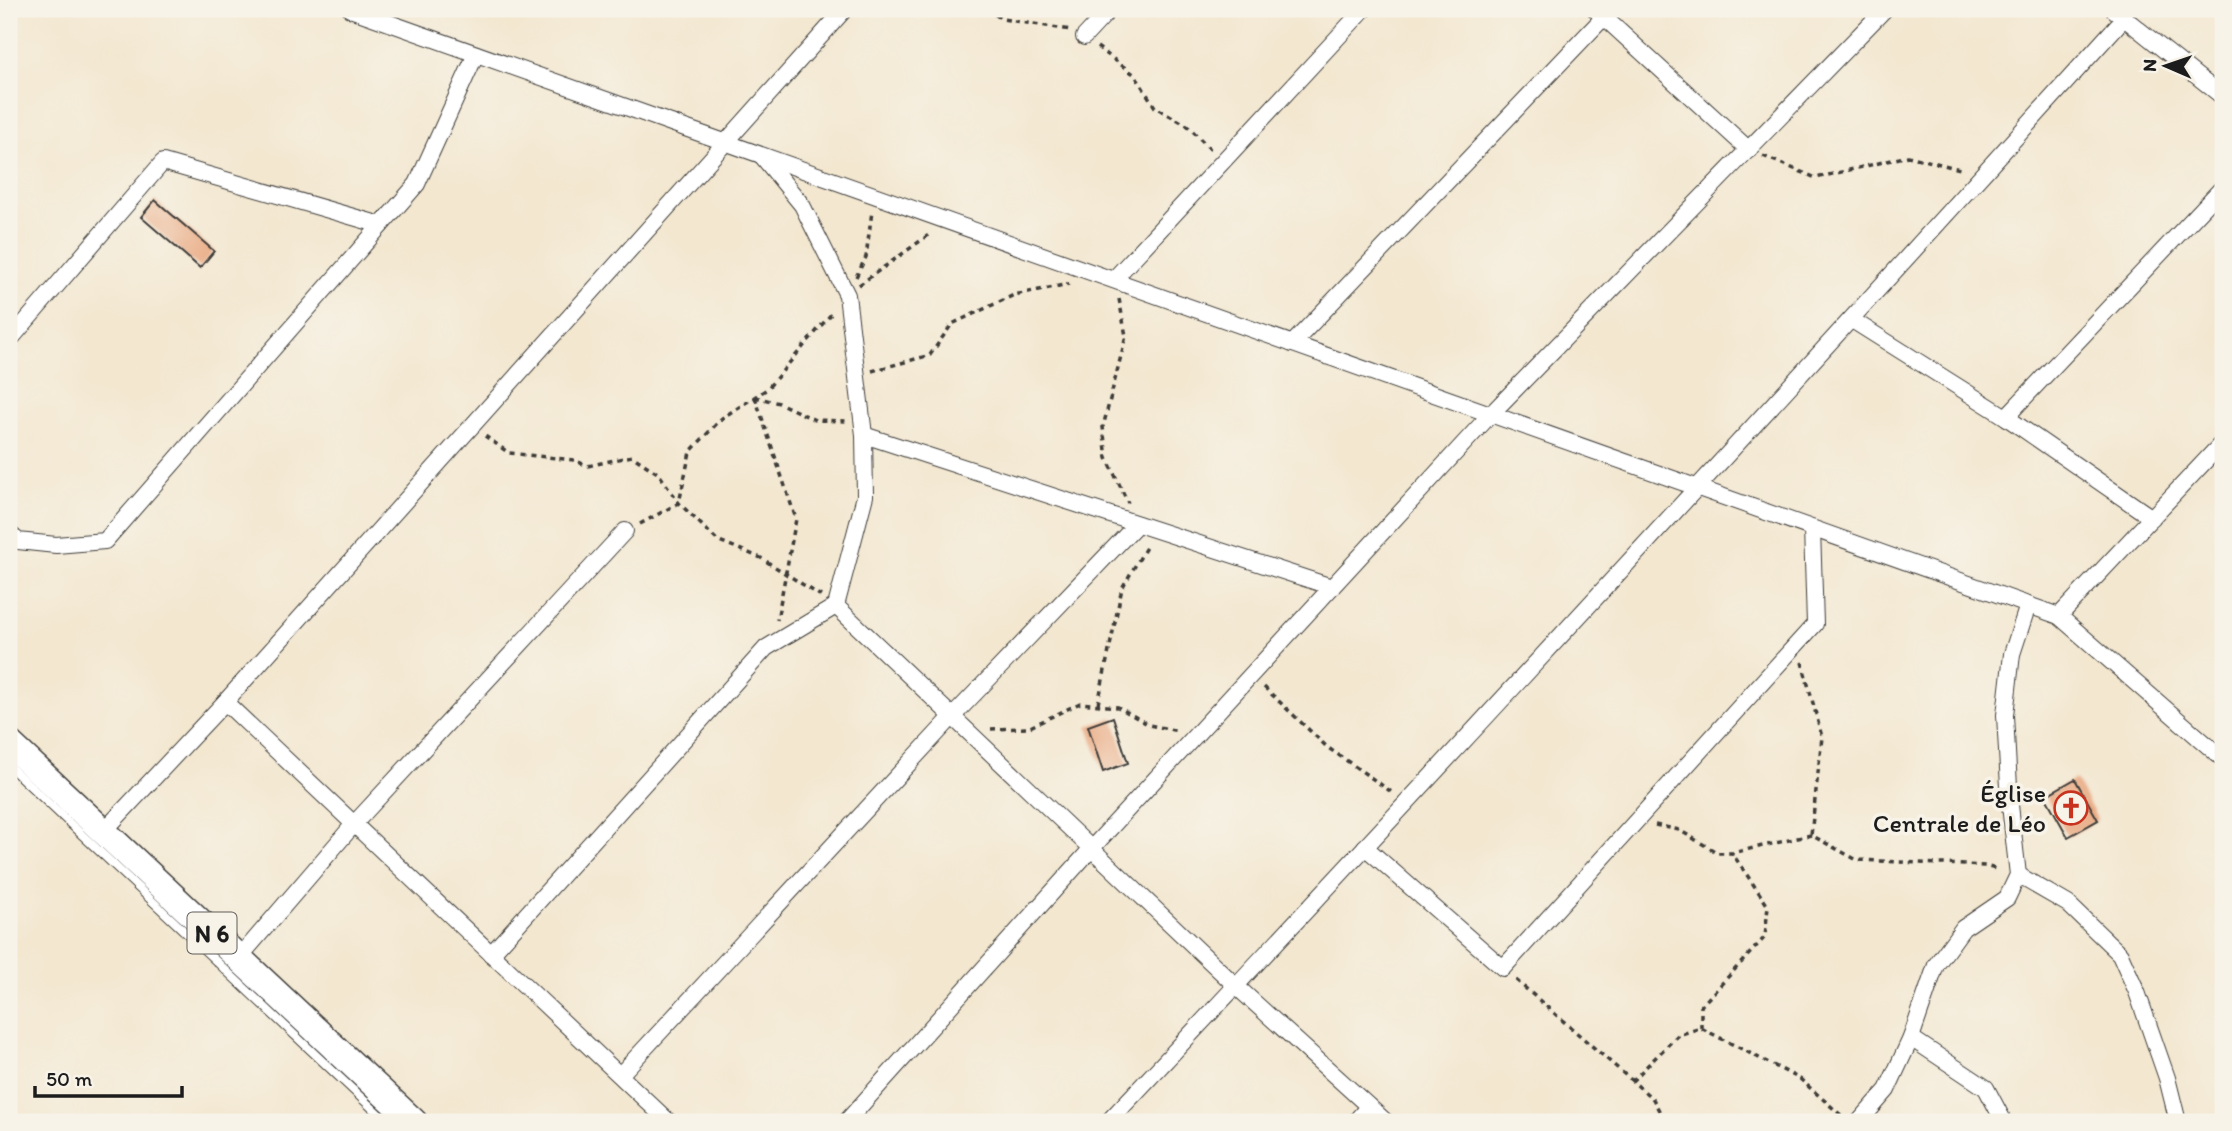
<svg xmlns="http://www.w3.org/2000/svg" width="2232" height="1131" font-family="Itim,sans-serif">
<rect width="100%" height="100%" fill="#f7f3e8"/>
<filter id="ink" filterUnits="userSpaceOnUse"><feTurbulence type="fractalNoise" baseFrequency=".0143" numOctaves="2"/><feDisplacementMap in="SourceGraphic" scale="14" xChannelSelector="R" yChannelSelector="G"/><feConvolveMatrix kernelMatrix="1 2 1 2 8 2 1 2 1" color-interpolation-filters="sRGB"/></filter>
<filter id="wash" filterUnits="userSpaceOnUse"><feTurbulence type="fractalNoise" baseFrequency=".00686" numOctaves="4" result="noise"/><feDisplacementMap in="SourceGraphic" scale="28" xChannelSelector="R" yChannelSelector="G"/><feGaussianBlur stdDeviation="1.57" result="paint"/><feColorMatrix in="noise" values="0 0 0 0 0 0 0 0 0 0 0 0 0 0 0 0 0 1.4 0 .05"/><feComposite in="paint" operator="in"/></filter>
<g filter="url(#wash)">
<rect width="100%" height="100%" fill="#f3e7d0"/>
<g id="blocks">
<g fill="#e79e72">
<polygon points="155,200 214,251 200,268 141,217"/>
<polygon points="1113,717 1128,763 1103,772 1088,726"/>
<polygon points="2075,779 2098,820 2068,837 2045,796"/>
</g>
</g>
</g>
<g filter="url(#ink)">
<use href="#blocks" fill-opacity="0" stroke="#3c3a37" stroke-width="2"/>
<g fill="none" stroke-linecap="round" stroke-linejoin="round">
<defs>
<polyline id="service" points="9,766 387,1122"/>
<g id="minor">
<polyline points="350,9 2059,616 2223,759"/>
<polyline points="1595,9 1749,150"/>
<polyline points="2113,9 2223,97"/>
<polyline points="1084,37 1110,9"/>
<polyline points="1114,279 1364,9"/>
<polyline points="1852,320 2006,417 2152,518"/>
<polyline points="9,341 163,162 381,225"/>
<polyline points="1292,344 1604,17"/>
<polyline points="2006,417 2223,187"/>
<polyline points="864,435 1332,587"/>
<polyline points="9,533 18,541 56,545 105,541 417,184 476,54"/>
<polyline points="836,606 1236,986 1386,1122"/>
<polyline points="2059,616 2223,442"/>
<polyline points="225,702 669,1122"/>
<polyline points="104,831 225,702 845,9"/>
<polyline points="1365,847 1503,968 1815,624 1812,529"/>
<polyline points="2018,875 2068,904 2120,954 2137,992 2167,1078 2178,1122"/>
<polyline points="491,954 766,648 836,606 865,496 864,435 847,295 802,205 762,156"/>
<polyline points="239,958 354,824 625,531"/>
<polyline points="1911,1038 1986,1088 2004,1122"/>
<polyline points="620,1075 953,716 1137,524"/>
<polyline points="846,1122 1092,848 1490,415 1885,9"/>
<path d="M1108,1122C1451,758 1789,389 2124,18"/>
<polyline points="1355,1122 1368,1107"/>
<polyline points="1859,1122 1887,1090 1911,1038 1936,965 1963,928 2007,898 2018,875 2010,805 2005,715 2012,654 2028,605"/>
</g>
<polyline id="primary" points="9,743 414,1122"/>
</defs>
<use href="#service" stroke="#3c3a37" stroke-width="10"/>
<use href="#minor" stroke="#3c3a37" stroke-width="18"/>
<use href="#primary" stroke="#3c3a37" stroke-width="29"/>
<g stroke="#3c3a37" stroke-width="3.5" stroke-dasharray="5 5" stroke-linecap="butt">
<polyline points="987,9 1002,19 1071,30"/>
<polyline points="1097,47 1135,75 1155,107 1187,125 1212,151"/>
<polyline points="1763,156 1816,178 1908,156 1964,170"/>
<polyline points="856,277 866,257 872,211"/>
<polyline points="859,285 930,234"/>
<polyline points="1119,299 1126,336 1103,427 1107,458 1128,503"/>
<polyline points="872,371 930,355 952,324 1014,295 1069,284"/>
<polyline points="755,397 796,519 777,620"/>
<polyline points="755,397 779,403 815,420 846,421"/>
<polyline points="485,436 509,453 574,460 588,466 632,456 659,474 679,503 717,540 761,558 821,596"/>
<polyline points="640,524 679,503 690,452 722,418 767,389 832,313"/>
<polyline points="1802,662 1822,737 1811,835"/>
<polyline points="1264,687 1327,747 1393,793"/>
<polyline points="1098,704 1122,588 1148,544"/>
<polyline points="991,729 1028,728 1080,703 1118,707 1149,725 1178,731"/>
<polyline points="1655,825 1679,830 1718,853 1732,853 1811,835 1857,860 1985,866 1999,870"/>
<polyline points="1516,980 1653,1099 1665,1122"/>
<polyline points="1701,1028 1701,1006 1765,937 1768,906 1732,853"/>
<polyline points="1632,1081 1678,1035 1701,1028 1800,1079 1842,1116"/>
</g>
<use href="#service" stroke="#fff" stroke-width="8"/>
<use href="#minor" stroke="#fff" stroke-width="16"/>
<use href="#primary" stroke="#fff" stroke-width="26"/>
</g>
</g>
<defs>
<symbol id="church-ring" viewBox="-11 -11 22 22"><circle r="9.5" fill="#f7f3e8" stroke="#c8321e" stroke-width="1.5"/><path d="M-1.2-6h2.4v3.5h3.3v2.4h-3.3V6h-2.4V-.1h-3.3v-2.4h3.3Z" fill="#c8321e"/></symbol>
</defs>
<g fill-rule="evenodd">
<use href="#church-ring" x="2052" y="789" width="38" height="38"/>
</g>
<g text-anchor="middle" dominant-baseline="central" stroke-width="7" stroke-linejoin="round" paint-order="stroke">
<rect fill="#f7f3e8" stroke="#5e5c59" stroke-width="2" x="187.5" y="912.5" width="49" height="41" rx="5"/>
<g font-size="24" font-weight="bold" fill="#1c1c1c">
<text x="212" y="933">N 6</text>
</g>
<g font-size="26" fill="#1c1c1c" stroke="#f7f3e8" text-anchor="end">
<text x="2046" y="793">Église<tspan x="2046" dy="30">Centrale de Léo</tspan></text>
</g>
</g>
<rect width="2232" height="1131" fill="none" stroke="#f7f3e8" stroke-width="35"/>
<g transform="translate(2166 66) rotate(272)" stroke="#f7f3e8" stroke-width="5" paint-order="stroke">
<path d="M0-5L12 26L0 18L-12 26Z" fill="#1c1c1c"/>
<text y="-10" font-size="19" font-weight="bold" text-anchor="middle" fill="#1c1c1c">N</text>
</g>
<path d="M35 1086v10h147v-10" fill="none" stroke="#1c1c1c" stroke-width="3.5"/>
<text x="46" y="1086" font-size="21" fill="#1c1c1c" stroke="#f7f3e8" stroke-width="5" paint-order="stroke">50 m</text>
</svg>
